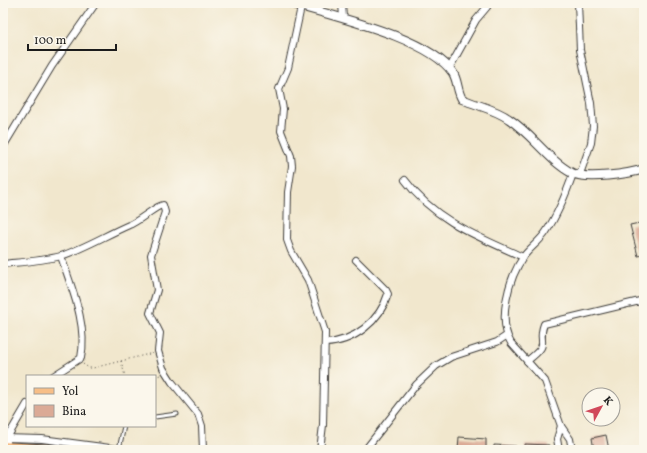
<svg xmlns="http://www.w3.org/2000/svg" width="647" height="453" font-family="Vollkorn,serif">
<rect width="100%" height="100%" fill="#fbf7ec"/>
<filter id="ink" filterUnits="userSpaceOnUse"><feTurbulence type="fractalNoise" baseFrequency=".025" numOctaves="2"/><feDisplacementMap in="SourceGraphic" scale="8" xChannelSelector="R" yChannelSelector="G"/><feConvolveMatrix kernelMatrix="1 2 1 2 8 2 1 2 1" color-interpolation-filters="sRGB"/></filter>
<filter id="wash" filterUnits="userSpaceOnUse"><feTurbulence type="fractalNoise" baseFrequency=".012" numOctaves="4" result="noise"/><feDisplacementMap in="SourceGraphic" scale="16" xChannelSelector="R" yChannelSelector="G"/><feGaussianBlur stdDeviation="0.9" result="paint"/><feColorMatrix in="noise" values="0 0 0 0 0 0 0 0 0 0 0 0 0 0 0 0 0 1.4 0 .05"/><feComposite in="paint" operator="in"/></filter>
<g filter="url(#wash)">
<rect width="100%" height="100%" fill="#f1e7cd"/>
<g id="blocks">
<g fill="#dbaa96">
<polygon points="644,222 644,255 638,256 630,225"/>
<polygon points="606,435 609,450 594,450 592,438"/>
<polygon points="459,437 486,439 486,450 458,450"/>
<polygon points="525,444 549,445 549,450 525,450"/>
<polygon points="494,445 516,446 516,450 494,450"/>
</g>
</g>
</g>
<g filter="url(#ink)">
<use href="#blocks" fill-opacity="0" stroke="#3c3a37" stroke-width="1"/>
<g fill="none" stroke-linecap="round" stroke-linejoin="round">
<defs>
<g id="service">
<polyline points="155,417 177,414"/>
<polyline points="119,449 124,426"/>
</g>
<g id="minor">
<polyline points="342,3 343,18"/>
<polyline points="578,3 580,50 591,103 593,126 591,143 580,174"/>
<polyline points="301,7 288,68 279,89 283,109 281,131 291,156 292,166 288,192 287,240 291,251 308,280 325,332 323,425 320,450"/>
<polyline points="449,69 476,20 487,7"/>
<polyline points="3,147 52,66 96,3"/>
<path d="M405,180C435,221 479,237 523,257"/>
<path d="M3,264C22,262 42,261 61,256C85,248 106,235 129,225C138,222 157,205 163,205L165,212L151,255L157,290L150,313L160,333L158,351L163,368L172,382L198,414L202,426L203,450"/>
<path d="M325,343C354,342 380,321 388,294L386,290L356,260"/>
<path d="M527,361C553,341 536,345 544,324L644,300"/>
<path d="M53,376L81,358C88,324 71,287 61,256"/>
<polyline points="3,425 7,438"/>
<path d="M561,426L545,381L511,343C497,320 509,277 524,256C530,248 540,241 546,232C558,214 566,194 573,174"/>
<polyline points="3,438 42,439 125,450"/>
<polyline points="7,442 7,438 27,404"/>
<polyline points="365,450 416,385 436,366 451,357 497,342 506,336"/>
<polyline points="559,450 557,439 561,426 570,439 572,450"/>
</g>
<path id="tertiary" d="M290,3C331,16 429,37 453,73C458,81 457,91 462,99C478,106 495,109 509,119C532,134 548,160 572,173C586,180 629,174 644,169"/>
<polyline id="primary" points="3,447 53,450"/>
</defs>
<use href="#service" stroke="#3c3a37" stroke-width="5"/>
<use href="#minor" stroke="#3c3a37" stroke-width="8"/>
<use href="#tertiary" stroke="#3c3a37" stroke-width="10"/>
<use href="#primary" stroke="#3c3a37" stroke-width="12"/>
<g stroke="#3c3a37" stroke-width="1" stroke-dasharray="1 3" stroke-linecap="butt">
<polyline points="121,361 125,376"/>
<polyline points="83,364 89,368 93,368 153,353"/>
<polyline points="155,377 160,375"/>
</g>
<use href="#service" stroke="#fff" stroke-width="3"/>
<use href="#minor" stroke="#fff" stroke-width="6"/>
<use href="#tertiary" stroke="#fff" stroke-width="8"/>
<use href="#primary" stroke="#f7be87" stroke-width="10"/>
</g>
</g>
<rect width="647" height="453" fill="none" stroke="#fbf7ec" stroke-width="16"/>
<rect x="26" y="375" width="130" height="52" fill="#fbf7ec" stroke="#a29f99"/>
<rect x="34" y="388" width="20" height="6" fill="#f7be87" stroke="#a29f99"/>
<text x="62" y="395" font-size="12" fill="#1c1c1c">Yol</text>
<rect x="34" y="405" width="20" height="12" fill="#dbaa96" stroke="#a29f99"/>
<text x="62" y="415" font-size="12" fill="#1c1c1c">Bina</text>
<g transform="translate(601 407) rotate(50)"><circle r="19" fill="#fbf7ec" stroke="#a29f99"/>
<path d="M0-3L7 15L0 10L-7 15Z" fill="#d1495b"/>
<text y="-6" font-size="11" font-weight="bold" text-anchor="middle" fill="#1c1c1c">K</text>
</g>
<path d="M28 44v6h88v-6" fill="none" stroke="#1c1c1c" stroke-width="2"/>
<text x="34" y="44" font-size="12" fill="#1c1c1c" stroke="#fbf7ec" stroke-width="3" paint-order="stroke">100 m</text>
</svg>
